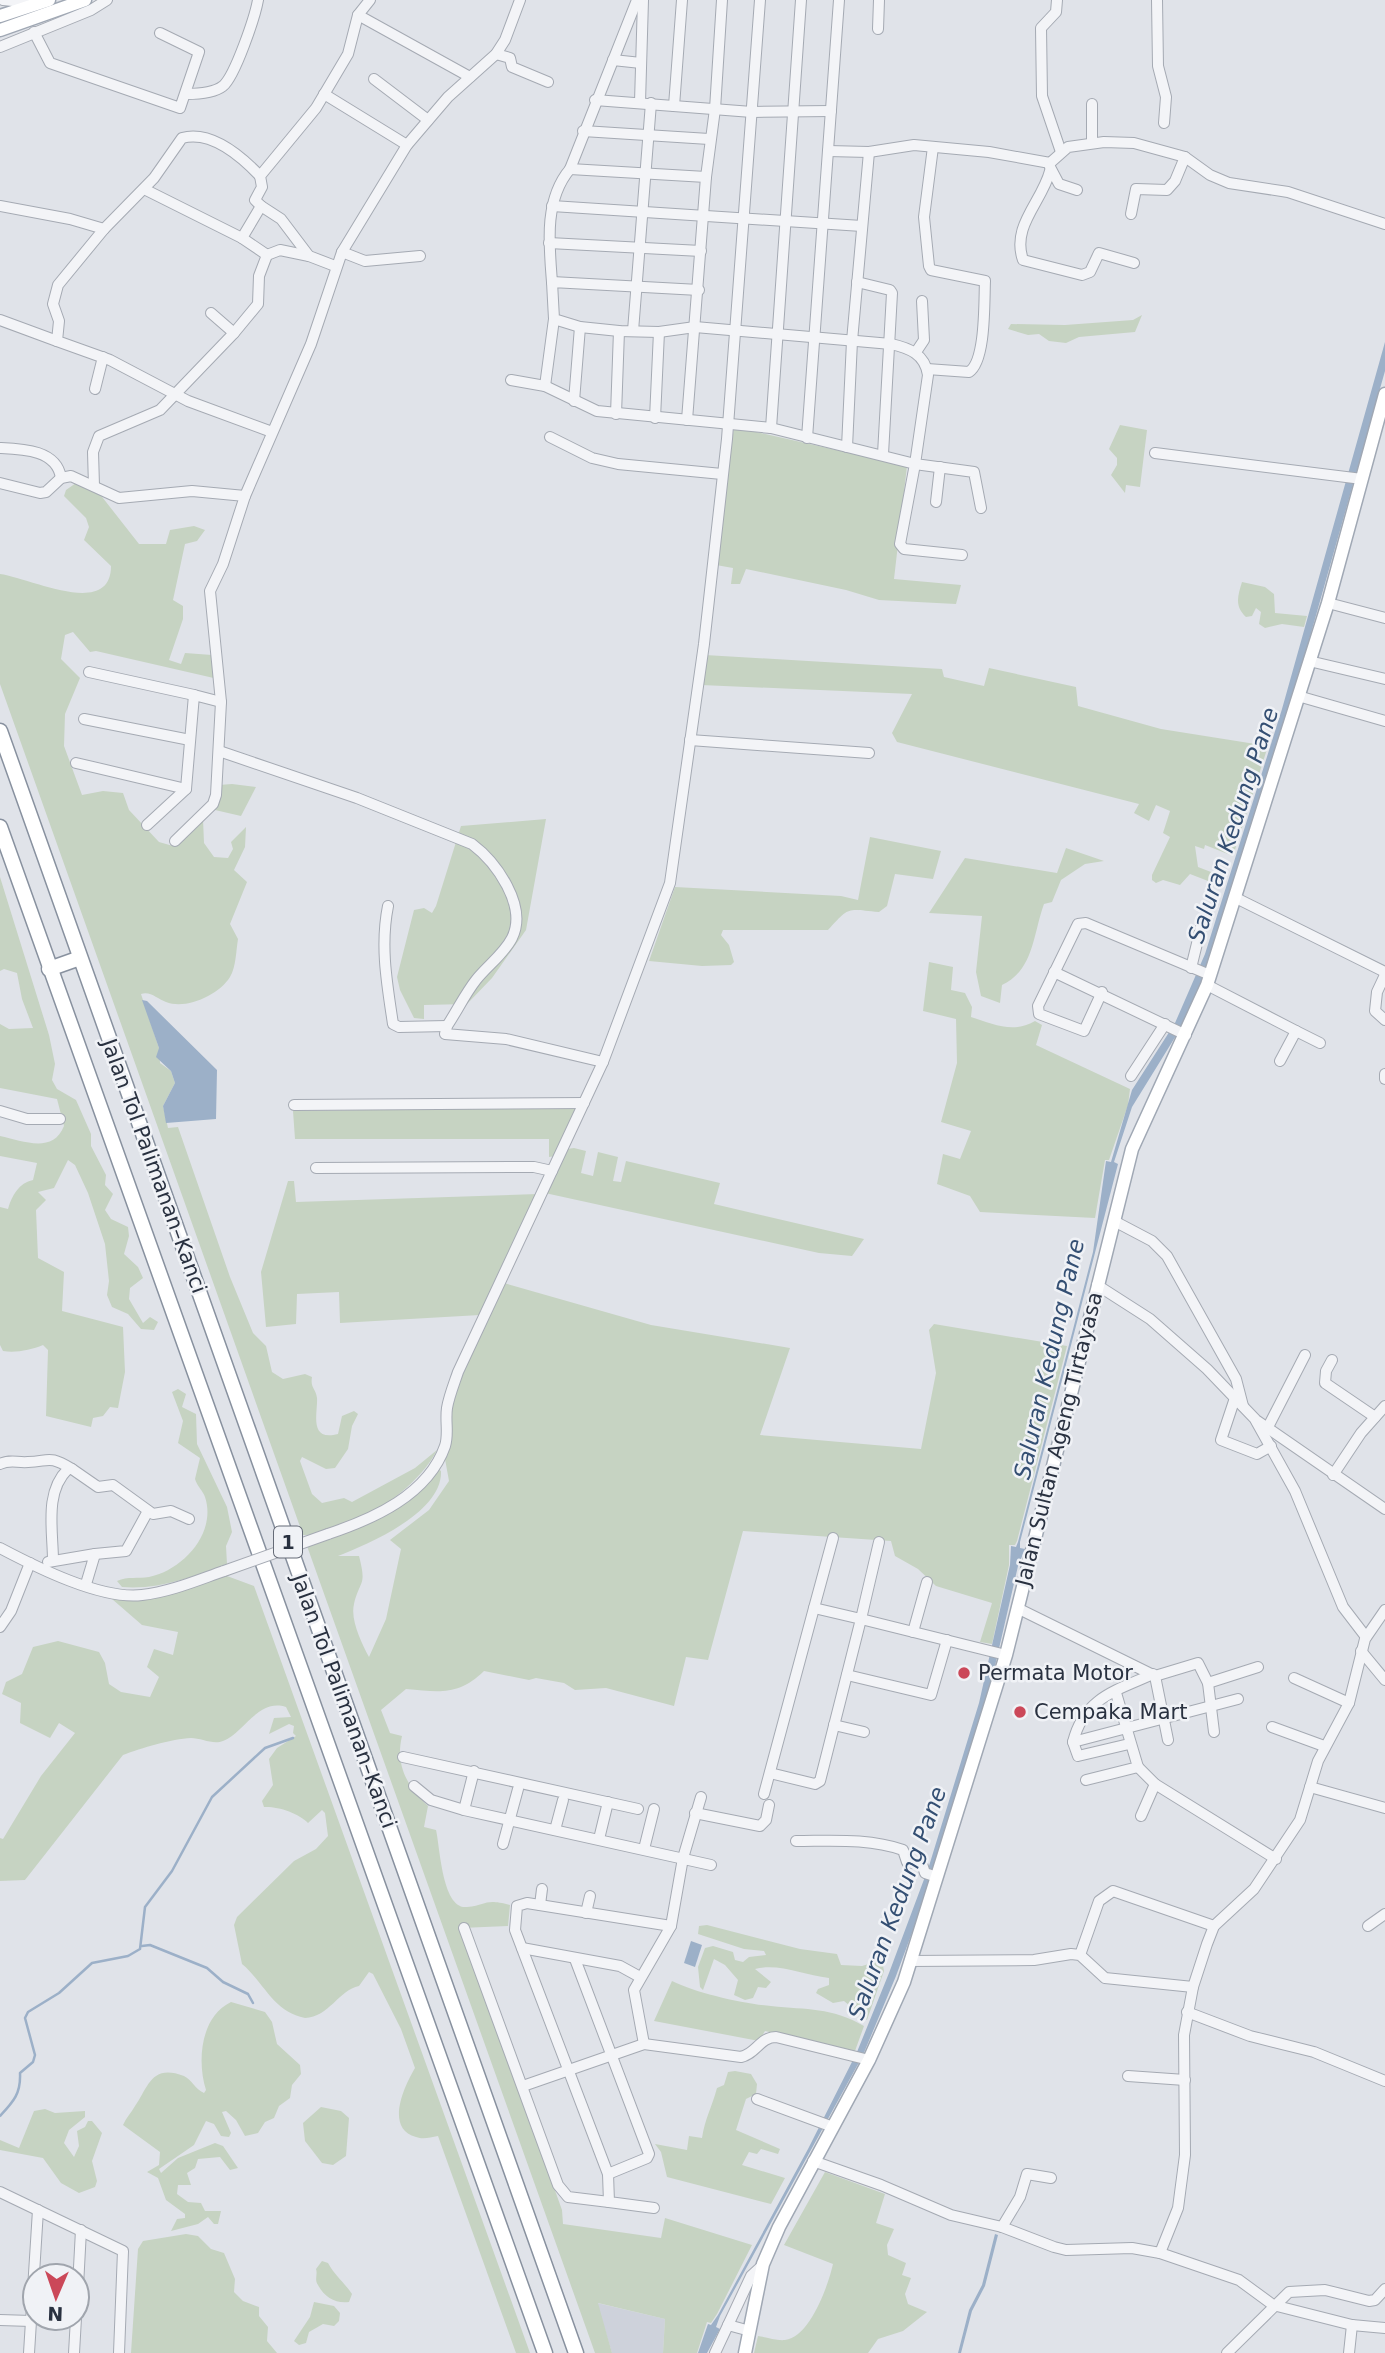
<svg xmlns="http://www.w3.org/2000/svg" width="1385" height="2353" font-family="'DejaVu Sans',sans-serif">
<rect width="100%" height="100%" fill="#e0e3e9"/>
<polygon fill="#ced2db" points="597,2303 665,2319 663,2353 612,2353"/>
<g fill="#c6d3c2">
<polygon points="1142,315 1135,332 1079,337 1066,343 1049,341 1039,334 1028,335 1008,329 1011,324 1065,325 1133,320"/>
<polygon points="1120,425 1147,430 1140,487 1126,485 1125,493 1111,475 1117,465 1117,458 1109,449"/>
<polygon points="734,427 907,466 894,579 961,585 956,604 879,600 846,590 746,569 740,584 731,584 733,568 716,565"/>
<path d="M76,483L99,493L139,544H166L170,530L194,526L205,530L197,541L185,544L173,600L183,606V619L169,660L181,664L185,653L212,655L218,679L96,651L90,652L73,632L65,635L61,659L80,678L65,714L64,746L82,795L103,791L123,793L129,810L159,842L173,846L203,819L204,843L214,857L228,858L233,849L231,842L246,827L245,847L234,870L247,882L230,924L238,939C236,951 236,967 230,977C219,995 186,1010 166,1002C157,999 151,991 141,994L159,1048L160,1063L171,1071L175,1083L163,1106L168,1128L178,1127L230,1277L253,1333L266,1346L272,1372L283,1379L305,1374L312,1377C310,1388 316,1389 317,1398C318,1412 308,1442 338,1434L342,1416L354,1411L358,1414L352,1426L348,1449L335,1468L326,1469L302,1457L300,1461L312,1494L322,1503L344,1498L352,1502L415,1468L437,1450C417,1490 350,1536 303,1535L0,684V574C30,578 111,619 111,566L84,540L89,527L86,518L64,496L66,490Z"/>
<path d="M1242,582L1265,587L1274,594L1275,613L1307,616L1304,627L1282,624L1265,628L1259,624L1261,612L1256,608L1252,616L1246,617C1234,606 1238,595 1242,582Z"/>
<polygon points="705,655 942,669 944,677 984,686 989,668 1076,687 1078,706 1161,729 1268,746 1233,856 1205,845 1204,849 1195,846 1198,867 1224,877 1221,886 1190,874 1180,885 1163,880 1156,883 1152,880 1152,875 1170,837 1163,833 1170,811 1156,805 1149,821 1134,813 1139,804 897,742 892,733 912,694 701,685"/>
<polygon points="232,784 256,787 241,816 215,810 219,785"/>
<polygon points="546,819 526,930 492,978 467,1004 424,1005 424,1019 414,1018 400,990 397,977 414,910 424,908 432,913 436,906 461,826"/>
<path d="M870,837L941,851L933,879L895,874L887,906L879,912C846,909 850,906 828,930H723L721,935L729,945L734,962L731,965L702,966L649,961L675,887L841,896L858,900Z"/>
<path d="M1066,848L1104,861L1085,864L1061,880L1052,902L1044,904C1033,934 1034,970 1002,985L1000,1003L981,996L976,972L982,916L929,913L965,858L1057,873Z"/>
<path d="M0,877L49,1035L55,1064L52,1080L57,1089L76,1100L91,1134V1146L106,1175L105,1185L113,1194L105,1210L111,1219L128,1227L129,1236L124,1254L138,1267L143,1278L130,1288L129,1299L143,1323L150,1317L158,1322L154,1330L141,1329L128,1314L112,1307L107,1295L109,1281L105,1244L88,1193L75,1165L68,1160L54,1188L38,1192L46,1200L36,1210L38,1258L64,1272L62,1311L123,1327L125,1372L118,1408L110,1407L103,1416L93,1418L91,1427L46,1416L48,1350L43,1345C31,1350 16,1353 3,1351L0,1345V1207L8,1209C12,1195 19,1183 33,1180L37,1163L0,1156V1136C23,1141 53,1154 64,1126L57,1099L0,1088V1024L9,1029L33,1028L22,999L17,973L4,969L0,971Z"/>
<path d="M929,962L953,967L951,990L965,993L972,1007L971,1017C993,1024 1013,1034 1035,1021L1042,1025L1036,1045L1130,1089L1128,1105L1109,1160H1105L1095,1218L980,1212L970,1196L937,1184L943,1154L960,1159L971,1131L941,1122L957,1063L956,1019L923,1011Z"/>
<polygon points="579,1107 556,1156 549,1157 549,1139 295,1139 293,1111"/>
<polygon points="574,1148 586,1151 581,1173 593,1176 598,1152 618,1157 613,1181 621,1182 626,1161 720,1183 714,1204 864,1239 852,1256 819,1253 545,1193 567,1149"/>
<polygon points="288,1181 294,1181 296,1202 538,1194 480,1315 340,1323 339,1292 297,1294 296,1324 266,1327 261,1272"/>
<path d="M504,1283L651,1325L790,1348L760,1435L921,1449L936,1373L929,1330L934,1324L1067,1346L1017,1541L1015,1545H1009V1565L992,1644L980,1642L992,1603L936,1586L918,1569L895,1556L891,1541L743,1531L708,1660L686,1657L674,1706L606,1688L575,1690L564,1683L536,1678L529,1680L484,1671C458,1696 440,1692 406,1689L381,1710L390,1733L402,1736C395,1765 407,1786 428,1806L424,1827L436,1830C440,1846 442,1910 467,1907C488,1905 484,1898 510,1905L508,1926L461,1928L562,2210L563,2224L661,2238L665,2218L752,2245L717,2314L711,2323L707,2322L697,2353H663L665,2319L598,2303L612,2353H595L307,1546L364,1525L438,1469L441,1471C443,1512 369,1544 338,1556H359C367,1587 360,1579 354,1604C350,1620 362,1644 369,1657L386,1619L401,1549L390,1540L429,1510L449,1481L445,1459L454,1393Z"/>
<path d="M178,1389L186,1394L182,1407L196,1414L197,1444L227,1507L232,1532L226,1546L227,1564C193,1577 159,1590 122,1587L117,1581C128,1576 138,1579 149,1577C183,1570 217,1533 205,1497C203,1491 197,1486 195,1479L200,1458L178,1443L183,1421L172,1392Z"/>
<path d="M227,1576L254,1586L530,2353H516L438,2136C430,2137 424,2140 416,2137C384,2128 405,2085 415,2068L401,2029L373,1974L369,1972L359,1986C339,1990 329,2017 305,2018C272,2011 264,1982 242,1964L234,1925L237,1917L294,1861L316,1849L328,1836L325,1813L322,1810L308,1823C299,1813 277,1806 264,1807L262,1801L273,1785L269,1759L277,1748L296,1736L293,1733L294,1726L289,1724L269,1734L274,1718L291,1717L286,1707C258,1698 244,1733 223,1741C213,1745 201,1738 191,1738C172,1739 141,1748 123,1755L25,1880L0,1881V1838L3,1839L41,1776L75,1733L59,1723L50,1738L20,1723L21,1703L2,1694L6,1682L22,1674L33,1647L58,1641L99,1652L105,1663L109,1684L121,1692L150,1697L159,1677L147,1667L154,1649L173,1655L178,1632L142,1625L112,1599L113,1596C163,1605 181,1588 227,1576Z"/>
<path d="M707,1925L800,1949L837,1954L841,1965L862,1966L882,1960L884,1971L867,2020L844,2001L833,2003L816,1993L818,1989L829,1985V1978C803,1975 779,1963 755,1969L771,1982L766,1988L758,1987L753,1998L745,2000L734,1995L738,1980L725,1965L714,1959L703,1990L700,1987L698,1967L705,1948L713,1946L733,1952L735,1960L743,1962L749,1957L766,1955L764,1951L744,1949L698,1934L699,1926Z"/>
<path d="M672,1981C696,1993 744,2004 771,2006C808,2010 831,2007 864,2026L855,2051L765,2031L759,2041L654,2021Z"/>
<path d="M231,2002L265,2012L272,2022L277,2044L300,2065L301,2074L292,2085L290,2098L279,2106L274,2118L265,2122L258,2133L245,2136L236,2120L226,2111L222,2112L231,2133L229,2137L221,2136L214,2124L206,2121L194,2145L159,2169L161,2173L178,2158L215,2143L223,2146L238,2168L230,2170L220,2157L198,2159L195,2168L187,2173L191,2185H178L177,2194L188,2202L201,2203L205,2211H221L218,2224H214L208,2217L198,2224L171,2231L177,2219L185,2218V2214L166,2200L158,2178L147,2172L159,2165L160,2152L123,2125C126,2118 131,2113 135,2106C148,2088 151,2063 184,2076C192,2080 195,2089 204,2093L206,2090C197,2062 200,2017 231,2002Z"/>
<path d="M735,2071L751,2074L757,2084L756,2094L746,2099L736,2130L780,2149L778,2154L761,2149L757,2154L749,2152L742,2165L785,2178L771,2204L667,2177L661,2152L655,2144L687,2150L689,2136L702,2138C705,2118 712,2107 717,2088L724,2085L728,2072Z"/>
<polygon points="321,2107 341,2111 349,2118 346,2156 333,2165 322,2163 305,2141 303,2123"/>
<polygon points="45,2109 55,2113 85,2111 85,2117 69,2130 64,2143 74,2157 79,2146 77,2131 85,2127 88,2121 92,2121 102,2133 92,2161 97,2181 95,2187 79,2193 61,2183 43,2158 0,2150 0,2140 19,2148 34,2111"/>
<path d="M825,2172L885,2194L876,2223L894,2229L887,2245L888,2255L906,2263L902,2275L911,2278L905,2294L908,2304L927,2312L903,2331L878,2339L868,2353H754L758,2336C766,2337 777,2341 785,2340C810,2337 828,2286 833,2264L784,2245Z"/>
<polygon points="186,2234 198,2236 211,2249 224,2253 235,2279 234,2292 243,2301 259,2307 259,2316 268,2327 267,2341 277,2353 131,2353 138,2249 143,2241"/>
<path d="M322,2261L328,2263C335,2276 344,2282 352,2294L349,2302C336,2304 324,2297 318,2285C314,2279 318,2275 316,2269Z"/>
<polygon points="314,2302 334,2306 340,2313 339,2321 334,2326 323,2324 309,2332 306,2343 299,2345 294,2341 310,2317"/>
</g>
<g fill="#9cb0c8">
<polygon points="1385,342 1385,371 1289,711 1200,986 1182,1026 1132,1107 1114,1162 1118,1164 1020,1542 1020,1548 1025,1549 1018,1566 986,1705 936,1868 896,1976 863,2055 720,2316 716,2327 720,2329 707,2353 698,2353 708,2324 711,2325 718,2315 808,2149 857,2052 889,1973 929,1866 979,1703 1010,1565 1011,1546 1016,1547 1018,1542 1093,1252 1106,1161 1111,1162 1132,1090 1175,1023 1205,954 1282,709"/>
<polygon points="142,1000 147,1001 217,1070 216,1119 166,1123 163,1106 175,1083 171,1071 156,1057 159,1048"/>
<polygon points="691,1941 702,1945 695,1967 684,1963"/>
<polygon points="995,2234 998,2235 985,2286 972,2311 961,2353 958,2353 969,2310 982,2285"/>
</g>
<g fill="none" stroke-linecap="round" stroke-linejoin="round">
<g stroke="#9cb0c8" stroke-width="2.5">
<polyline points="142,1946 150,1945 207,1968 223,1982 248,1994 253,2003"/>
<path d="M0,2116C13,2102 21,2094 20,2073L33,2062L35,2055L25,2018L28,2012L59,1993L92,1963L128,1956L140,1949L145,1907L172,1871L212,1797L265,1748L293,1738"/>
</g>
<defs>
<g id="minor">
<polyline points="3,0 33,3"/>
<polyline points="1057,0 1056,12 1041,28 1042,96 1061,152"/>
<polyline points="1157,0 1158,66 1166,97 1164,123"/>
<polyline points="358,15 470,77"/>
<polyline points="878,29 879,0"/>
<polyline points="34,32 50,63 180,108 199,52 160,33"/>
<polyline points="0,47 91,10 107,0"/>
<polyline points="496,54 510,58 512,67 548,82"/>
<polyline points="613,60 641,63"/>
<polyline points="374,79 428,120"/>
<path d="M186,94C198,94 214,93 223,86C235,76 255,17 258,0"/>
<polyline points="324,94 407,145"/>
<polyline points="595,100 752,112 831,111"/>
<polyline points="640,102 643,0"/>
<polyline points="674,106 682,0"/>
<polyline points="583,131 709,139"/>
<polyline points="1092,143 1092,104"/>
<polyline points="828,151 869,152 914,145 989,152 1050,163 1068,147 1104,142 1134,143 1185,157 1210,175 1229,183 1288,192 1385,224"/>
<polyline points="1050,167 1059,184 1077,190"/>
<polyline points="570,169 706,177 687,420"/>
<path d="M1050,171C1042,202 1011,226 1023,260L1082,275L1090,272L1099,253L1134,263"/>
<path d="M260,176C241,156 211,130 182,138L154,178L104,229L58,285L53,304L59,321L57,341L110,360L188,401L272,432"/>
<polyline points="706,177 715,109 722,0"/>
<polyline points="144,189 242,238 261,206 255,200 262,187 260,176 316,108 348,54 358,15 370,0"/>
<polyline points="0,206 70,219 104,229"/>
<polyline points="261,206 281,219 309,256 335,266"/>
<polyline points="552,206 862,226"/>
<polyline points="1131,214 1136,189 1167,190 1175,181 1185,157"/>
<polyline points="549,243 701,251"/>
<polyline points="342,252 365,261 420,256"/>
<polyline points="267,255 280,250 309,256"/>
<path d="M552,282C549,244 544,200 570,169L637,0"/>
<polyline points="857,282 890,290 892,293 883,454"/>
<path d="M699,290L552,282L554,319L580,327L619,331L659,332L695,327L891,344C909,348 925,354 928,375L915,464L974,472L981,508"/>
<polyline points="0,320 57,341"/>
<polyline points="633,331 651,103"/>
<polyline points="234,333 258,304 259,276 267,255 242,238"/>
<polyline points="916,352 924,340 922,301"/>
<path d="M927,369L969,372C986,361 984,302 985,281L931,270L929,266L924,217L933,147"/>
<polyline points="511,380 545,386 597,411 771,428 915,464 900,544 904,549 962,555"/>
<polyline points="545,386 554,319"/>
<polyline points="95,389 103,357"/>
<polyline points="574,401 580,327"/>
<polyline points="616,414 619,331"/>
<polyline points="655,418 659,332"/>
<polyline points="771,428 801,0"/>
<polyline points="550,437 592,458 618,464 722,474"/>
<polyline points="807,438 839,0"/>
<polyline points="847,447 852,341 869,152"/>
<path d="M0,448C23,449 57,450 61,478"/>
<polyline points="1155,453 1362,479"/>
<polyline points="0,483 40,493 46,492 61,478 71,476 119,498 192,491 245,496"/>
<polyline points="94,486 93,452 99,436 160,410 234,333 211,313"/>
<polyline points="936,502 940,467"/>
<polyline points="1328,603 1385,618"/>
<polyline points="1309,661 1385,679"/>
<polyline points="89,672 194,695"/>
<polyline points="1298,696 1385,721"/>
<polyline points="84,719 190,740"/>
<polyline points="690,740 869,753"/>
<path d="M219,751L357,798L472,844C496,862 528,906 512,938C504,954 487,966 476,980C465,994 457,1011 447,1026L445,1034L506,1039L603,1062"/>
<polyline points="76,763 186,789"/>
<polyline points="147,825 186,789 194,695 221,702"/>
<polyline points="175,841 213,804 216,795 221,702 210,591 223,564 245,496 311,344 342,252 407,145 448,97 496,54 505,40 520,0"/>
<polyline points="1236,898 1385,972"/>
<path d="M388,906C380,946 387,984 393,1024L399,1027L447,1026"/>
<polyline points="1191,968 1203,919"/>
<polyline points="1054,972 1186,1035"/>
<polyline points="1385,975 1377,992 1375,1011 1385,1020"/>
<polyline points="1207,985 1296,1031 1280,1061"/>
<polyline points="1102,992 1084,1031 1039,1014 1038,1006 1078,924 1086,923 1210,975"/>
<polyline points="1296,1031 1320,1043"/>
<polyline points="1385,1074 1385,1079"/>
<polyline points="1131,1076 1165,1024"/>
<polyline points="294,1105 584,1103"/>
<polyline points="0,1111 27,1119 60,1119"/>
<polyline points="316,1168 534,1167 552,1171"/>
<polyline points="1114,1221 1152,1241 1167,1256 1236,1379 1243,1406"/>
<polyline points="1097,1285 1150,1319 1207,1369 1256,1420 1385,1509"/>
<polyline points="1332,1360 1326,1371 1325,1383 1375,1417"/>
<polyline points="1235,1398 1221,1440 1257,1454 1271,1446"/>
<polyline points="1256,1421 1295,1491 1343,1607 1366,1637"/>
<polyline points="1268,1427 1305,1355"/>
<path d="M0,1464C10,1459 17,1463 28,1462C51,1461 48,1455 72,1469"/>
<polyline points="1333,1475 1361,1433 1385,1406"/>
<path d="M328,1534C373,1519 428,1495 445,1446C449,1434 445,1421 447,1408C449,1396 454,1384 458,1372L603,1062L670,883L704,644L727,439L760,0"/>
<polyline points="833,1538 814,1608 861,1619 879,1542"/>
<path d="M0,1548C36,1567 101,1600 142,1595C170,1592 198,1580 224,1571"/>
<polyline points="95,1554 126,1551 148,1511"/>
<path d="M53,1561C53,1531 44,1492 68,1469H72L98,1487L113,1485L153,1514L171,1511L189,1519"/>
<polyline points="48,1562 95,1554 86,1584"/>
<polyline points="1017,1608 1155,1676 1168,1740"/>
<polyline points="0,1627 11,1611 30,1563"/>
<polyline points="913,1632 927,1582"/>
<polyline points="1361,1651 1385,1680"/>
<polyline points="847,1675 931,1695 947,1640"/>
<polyline points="1155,1676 1198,1663 1208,1683"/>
<polyline points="1294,1678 1349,1703"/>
<polyline points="834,1725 864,1732"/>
<polyline points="1272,1727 1324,1746"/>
<polyline points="1214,1732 1208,1683 1258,1667"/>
<polyline points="1073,1742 1238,1699"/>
<path d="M1129,1744L1078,1756L1073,1742C1084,1698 1115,1691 1153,1674"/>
<polyline points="403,1757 638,1809"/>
<polyline points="1138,1767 1155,1784 1276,1859"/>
<polyline points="770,1773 815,1784 820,1781 861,1619 1006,1655"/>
<polyline points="1086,1780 1138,1767 1116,1693"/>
<polyline points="414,1786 431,1800 464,1810 711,1865"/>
<polyline points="1310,1787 1385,1808"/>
<polyline points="764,1794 814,1608"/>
<polyline points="464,1810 474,1771"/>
<polyline points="695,1813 760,1826 766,1820 769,1805"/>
<polyline points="1141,1816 1155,1784"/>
<polyline points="555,1830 563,1800"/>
<polyline points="599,1839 608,1802"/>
<path d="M796,1841C832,1841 869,1838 903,1850L907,1862L922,1864L925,1873L937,1877"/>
<polyline points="503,1844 518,1789"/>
<polyline points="644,1849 654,1809"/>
<polyline points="540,1905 542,1889"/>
<polyline points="586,1913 590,1896"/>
<polyline points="1368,1926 1385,1914"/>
<polyline points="464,1928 558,2185 568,2197 609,2202"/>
<polyline points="522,1948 620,1966 640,1977"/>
<polyline points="1080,1955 1099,1901 1113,1891 1214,1926"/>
<polyline points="575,1959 649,2154 647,2158 608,2174 515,1930 517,1906 527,1903 671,1926"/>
<polyline points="910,1961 1034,1960 1071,1954 1080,1955 1105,1978 1193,1987"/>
<polyline points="1187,2012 1250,2036 1314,2052 1385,2081"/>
<polyline points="644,2044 634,1990 671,1926 683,1858 701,1797"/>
<polyline points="1128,2076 1185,2080"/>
<path d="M523,2086L644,2044L741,2057C756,2054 760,2037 776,2037L869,2060"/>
<polyline points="757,2099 833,2127"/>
<polyline points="813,2161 881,2185 951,2215 1002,2227 1054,2247 1066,2250 1132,2248 1160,2253 1239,2280 1273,2305 1352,2325 1385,2328"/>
<polyline points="608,2174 609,2202 654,2208"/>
<polyline points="0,2192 123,2251 119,2353"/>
<polyline points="1002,2227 1020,2197 1027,2174 1051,2178"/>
<polyline points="1160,2253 1178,2208 1185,2155 1184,2035 1193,1987 1207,1944 1214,1926 1254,1889 1300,1820 1318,1761 1349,1703 1365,1639 1385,1610"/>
<polyline points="77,2305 81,2230"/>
<polyline points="0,2320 31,2321"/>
<polyline points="728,2325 750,2331"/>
<polyline points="29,2353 38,2210"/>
<polyline points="74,2353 76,2318"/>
<polyline points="715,2353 751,2276 763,2265"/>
<polyline points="1227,2353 1289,2292 1325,2290 1369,2301 1375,2300 1385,2289"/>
<polyline points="1349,2353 1352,2325"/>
</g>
<g id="major">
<polyline points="0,16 49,0"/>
<polyline points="0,30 85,0"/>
<polyline points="745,2353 763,2264 779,2227 869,2060 904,1982 1006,1655 1132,1149 1207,985 1328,603 1385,394"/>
</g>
<g id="highway">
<polyline points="0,731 576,2353"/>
<polyline points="0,827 545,2353"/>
<polyline points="49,969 80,958"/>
</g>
</defs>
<use href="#minor" stroke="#a5aab3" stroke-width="12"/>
<use href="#major" stroke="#a0a8b4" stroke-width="15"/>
<use href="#highway" stroke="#88919f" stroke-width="17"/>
<use href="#minor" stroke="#f3f4f7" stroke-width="10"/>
<use href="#major" stroke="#fff" stroke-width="12"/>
<use href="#highway" stroke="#fff" stroke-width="14"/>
<defs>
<polyline id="minor-bridge" points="224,1571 328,1534"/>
</defs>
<use href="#minor-bridge" stroke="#a5aab3" stroke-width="12" stroke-linecap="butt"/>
<use href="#minor-bridge" stroke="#f3f4f7" stroke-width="10"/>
</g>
<g fill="#cb4859" stroke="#f0f2f6" stroke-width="2.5">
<circle cx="964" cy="1673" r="7"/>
<circle cx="1020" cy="1712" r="7"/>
</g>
<g text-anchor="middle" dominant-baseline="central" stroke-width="5" stroke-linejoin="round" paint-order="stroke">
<rect fill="#f0f2f6" stroke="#656b77" stroke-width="2" x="274" y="1526.5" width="28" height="31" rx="5"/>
<g font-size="19" font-weight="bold" fill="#293140">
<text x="288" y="1542">1</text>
</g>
<g font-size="21" fill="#293140" stroke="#f0f2f6">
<text transform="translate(154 1166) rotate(70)">Jalan Tol Palimanan–Kanci</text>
<text transform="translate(1059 1439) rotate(-76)">Jalan Sultan Ageng Tirtayasa</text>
<text transform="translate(344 1701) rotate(70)">Jalan Tol Palimanan–Kanci</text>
</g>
<g font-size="21" fill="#293140" stroke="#f0f2f6" text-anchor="start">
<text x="978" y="1673">Permata Motor</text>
<text x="1034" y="1712">Cempaka Mart</text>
</g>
<g font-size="23" font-style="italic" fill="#344f73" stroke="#f0f2f6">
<text transform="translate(1233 825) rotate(-72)">Saluran Kedung Pane</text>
<text transform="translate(1049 1359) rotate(-77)">Saluran Kedung Pane</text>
<text transform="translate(897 1903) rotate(-70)">Saluran Kedung Pane</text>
</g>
</g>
<g transform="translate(56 2297) rotate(182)"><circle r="33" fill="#f0f2f6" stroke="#a0a5ad" stroke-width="2"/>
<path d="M0-5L12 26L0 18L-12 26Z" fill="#cb4859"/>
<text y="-10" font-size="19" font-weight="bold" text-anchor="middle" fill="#293140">N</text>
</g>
</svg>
